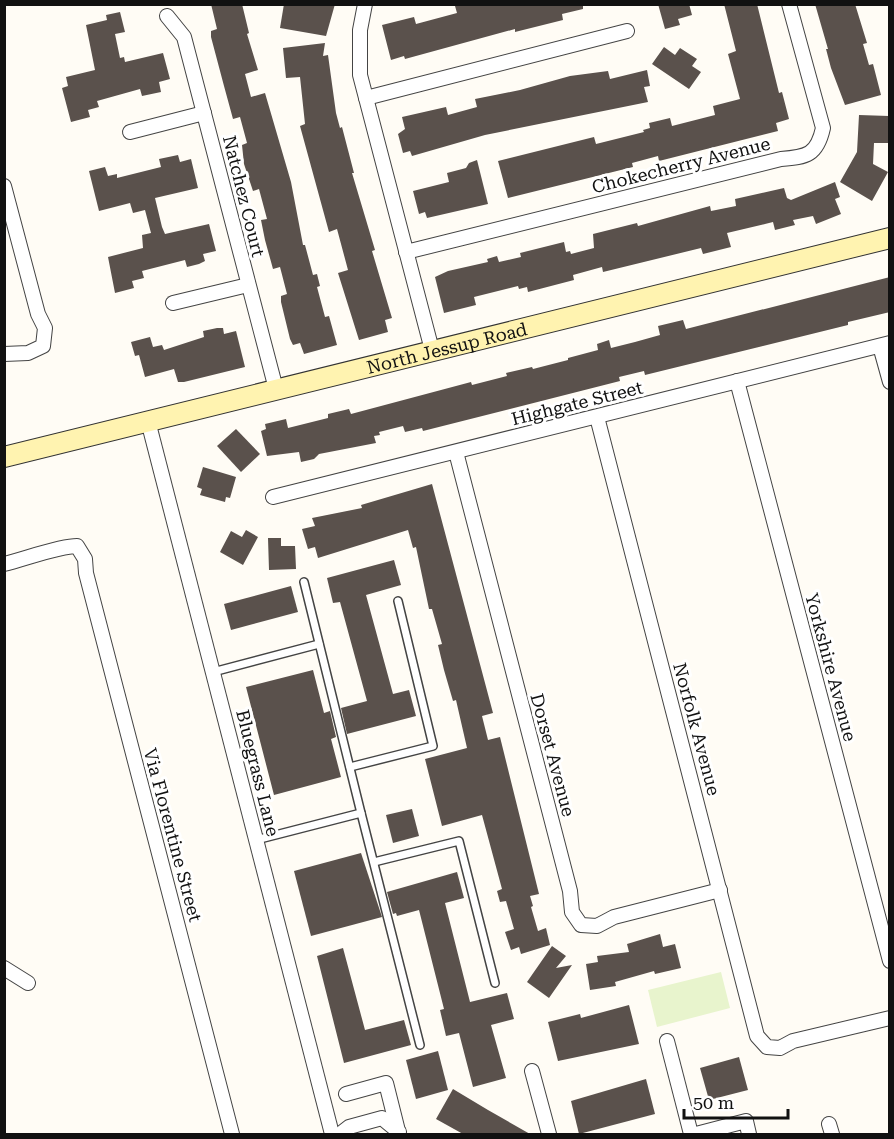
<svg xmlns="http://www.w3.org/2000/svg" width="894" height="1139" font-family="'Roboto Serif',serif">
<rect width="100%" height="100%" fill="#fffcf5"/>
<polygon fill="#e8f4cd" points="721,972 730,1008 657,1027 648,990"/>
<g fill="#5a514c">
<polygon points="211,4 242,4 249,33 247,34 258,70 245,74 251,97 265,93 291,182 303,245 305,245 313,275 317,274 320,286 317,287 325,317 329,316 337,345 304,354 300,343 293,345 290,339 281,302 281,296 287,294 280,267 273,269 265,240 261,220 267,219 259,189 253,191 244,164 242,145 247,143 240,117 233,119 224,86 211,37 211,31 217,29"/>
<polygon points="284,4 335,4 326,36 280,28"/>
<polygon points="463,4 583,4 583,9 562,14 563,20 515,32 515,29 405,59 404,56 391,60 382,25 414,17 416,24 457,13 455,6"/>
<polygon points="658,4 689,4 692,15 678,19 680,25 665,29"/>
<polygon points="724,4 757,4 779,93 782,92 789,119 776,123 778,131 659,161 658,156 632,163 633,167 508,198 498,161 594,137 596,144 644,132 643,130 650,128 649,123 670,118 672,126 715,115 713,106 740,99 728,54 736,51"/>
<polygon points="815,4 855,4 867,43 863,44 869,65 873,64 881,95 845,105 831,68 826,49 828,49"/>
<polygon points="120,12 125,32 115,34 120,58 124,57 125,62 163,53 170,79 159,82 161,92 142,96 140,89 97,101 99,107 88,110 90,117 71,122 62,88 68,86 66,77 95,70 86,25 107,20 106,15"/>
<polygon points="325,43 323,56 328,55 336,113 340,128 342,127 354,173 352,173 375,250 372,251 392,318 385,320 388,332 359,340 338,273 348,270 337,229 329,232 300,126 305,124 300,77 286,78 283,48"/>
<polygon points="664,47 675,55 680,48 697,59 692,66 701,72 689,89 652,64"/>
<polygon points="647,70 650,86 644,87 648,102 485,135 412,156 410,151 403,153 398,134 405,129 402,117 446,107 448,115 477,107 475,99 520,90 570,76 608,71 610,79"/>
<polygon points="859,115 889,116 888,143 874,143 873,164 888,172 872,201 840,182 857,152"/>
<polygon points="178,155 180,162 191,159 198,188 155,198 162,227 165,234 209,224 216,251 203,254 205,261 199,264 187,267 185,260 142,271 144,278 132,281 134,288 115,293 108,257 143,248 142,235 151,233 145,210 133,213 130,203 99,211 89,171 105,167 108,176 117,174 117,178 161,167 159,159"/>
<polygon points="477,160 488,204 427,218 425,212 419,214 413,191 449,182 447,173 466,168 469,163"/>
<polygon points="835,182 840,197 835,199 841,214 816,224 813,216 793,220 795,225 775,230 773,222 727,233 731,247 703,254 701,248 603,272 602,267 573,275 574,280 528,292 527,287 519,289 518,286 474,297 476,305 444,313 435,277 448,271 488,262 487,259 497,256 499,262 521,257 520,253 564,242 566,252 570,251 571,254 594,248 593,234 637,223 638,226 710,206 711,211 736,206 735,199 784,188 787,198 791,200"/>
<polygon points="890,277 890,312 848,322 848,325 645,375 644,371 619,377 620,381 423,431 422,428 405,432 403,426 379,432 380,435 374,436 376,443 319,454 314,459 301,462 299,452 267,456 261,431 266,429 265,424 286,419 288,428 328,418 328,414 349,409 351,414 471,382 472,385 507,376 506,373 532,367 533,369 568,360 568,358 598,350 597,344 609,340 611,348 635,342 660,335 658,326 683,320 686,329"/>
<polygon points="217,328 223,328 224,334 236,331 245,367 184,382 178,382 174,369 145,377 139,355 135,356 131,342 150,337 153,347 162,345 164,350 204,337 203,331"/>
<polygon points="236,429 260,454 241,472 217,446"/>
<polygon points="203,467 236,477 230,498 226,497 225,502 200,495 202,489 197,487"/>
<polygon points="432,484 493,713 482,716 488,740 500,737 539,894 530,896 533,906 531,907 538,931 546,928 550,945 521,954 519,947 511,950 505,932 514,929 506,901 500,902 497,891 502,889 482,815 442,826 425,759 467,748 456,700 453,701 444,670 438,645 442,644 432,609 429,609 416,547 413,548 408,530 318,558 315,547 308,549 302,529 315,526 312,518 362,508 361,505"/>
<polygon points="246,530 258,537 243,565 220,552 231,531 242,537"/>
<polygon points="268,538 281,538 281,546 295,546 296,569 269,570"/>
<polygon points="394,560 401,585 366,595 393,694 409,690 416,716 347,734 341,708 367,701 340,602 333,603 327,578"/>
<polygon points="291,586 298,612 231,630 224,604"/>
<polygon points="313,670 324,713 330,711 336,737 331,739 341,777 274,795 246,687"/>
<polygon points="412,809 419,836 393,843 386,815"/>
<polygon points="361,853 382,917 311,936 294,871"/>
<polygon points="457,872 464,898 445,903 470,1002 507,993 514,1019 491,1025 506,1078 473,1087 459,1033 446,1036 440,1010 444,1009 419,910 397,916 396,913 393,914 387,892"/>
<polygon points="660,934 663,947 675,944 681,968 655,974 654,971 615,982 616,986 590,990 586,964 598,962 597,956 629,952 627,944"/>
<polygon points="552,946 566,956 556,968 572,965 549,998 527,982"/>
<polygon points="343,948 365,1030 404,1020 411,1045 344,1063 317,956"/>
<polygon points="629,1005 639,1044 558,1061 548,1022 580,1014 581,1018"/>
<polygon points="438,1051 448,1090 416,1099 406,1060"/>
<polygon points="739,1057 748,1090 709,1100 700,1068"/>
<polygon points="646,1079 655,1114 579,1134 571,1101"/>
<polygon points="453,1089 488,1110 530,1134 463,1134 436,1119"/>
</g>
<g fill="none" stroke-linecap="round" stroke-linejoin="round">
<defs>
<g id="lane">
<polyline points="304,582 361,813"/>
<polyline points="213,672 319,644"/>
<polyline points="350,767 433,746 398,601"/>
<polyline points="256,840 361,813 420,1045"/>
<polyline points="374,862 459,841 495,983"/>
</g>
<g id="street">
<polyline points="365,4 360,30 360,75 432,350"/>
<polyline points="167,16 184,37 276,389"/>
<polyline points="366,98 627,31"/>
<polyline points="130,132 204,113"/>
<polyline points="4,186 38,314 45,328 43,346 28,353 4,354"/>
<path d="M406,252L781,159C807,157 817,155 823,128L789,4"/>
<polyline points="173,303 248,285"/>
<polyline points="880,346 890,382"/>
<polyline points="737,381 890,961"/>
<polyline points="597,417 757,1036 767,1047 780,1048 793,1041 890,1018"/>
<polyline points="148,421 332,1134"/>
<polyline points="456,452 570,891 572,912 581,925 597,926 614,917 720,890"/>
<polyline points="273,497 890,343"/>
<path d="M4,564C25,559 59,546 77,546L85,559L86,573L232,1134"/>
<polyline points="4,968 28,983"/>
<polyline points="667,1041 691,1134"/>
<polyline points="532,1071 549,1134"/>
<polyline points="346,1094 386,1083 398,1131"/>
<polyline points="829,1124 832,1134"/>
<polyline points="340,1134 349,1127 382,1118 399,1132"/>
<polyline points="696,1134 746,1121 749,1134"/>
</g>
<g id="secondary">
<path id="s1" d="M4,457L890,238"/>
</g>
</defs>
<use href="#lane" stroke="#444" stroke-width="10"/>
<use href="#street" stroke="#444" stroke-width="16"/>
<use href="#secondary" stroke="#333" stroke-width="22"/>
<use href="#lane" stroke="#fff" stroke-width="7"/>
<use href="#street" stroke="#fff" stroke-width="14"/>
<use href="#secondary" stroke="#fff3b0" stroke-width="20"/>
</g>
<g text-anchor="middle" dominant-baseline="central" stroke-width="6" stroke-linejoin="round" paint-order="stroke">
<g font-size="18" fill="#111" stroke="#fff">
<text transform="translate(681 165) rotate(-14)">Chokecherry Avenue</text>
<text transform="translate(244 196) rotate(76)">Natchez Court</text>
<text stroke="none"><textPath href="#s1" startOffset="456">North Jessup Road</textPath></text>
<text transform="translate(577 403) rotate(-14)">Highgate Street</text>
<text transform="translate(831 667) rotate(75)">Yorkshire Avenue</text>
<text transform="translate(697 729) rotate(75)">Norfolk Avenue</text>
<text transform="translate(553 755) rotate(75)">Dorset Avenue</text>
<text transform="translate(258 773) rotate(76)">Bluegrass Lane</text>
<text transform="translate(173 835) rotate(75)">Via Florentine Street</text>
</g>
</g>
<rect width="894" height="1139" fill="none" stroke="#111111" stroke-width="12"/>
<path d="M684 1109v9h104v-9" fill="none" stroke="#111111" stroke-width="3"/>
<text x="693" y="1109" font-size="18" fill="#111111" stroke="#ffffff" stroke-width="4.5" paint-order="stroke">50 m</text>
</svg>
